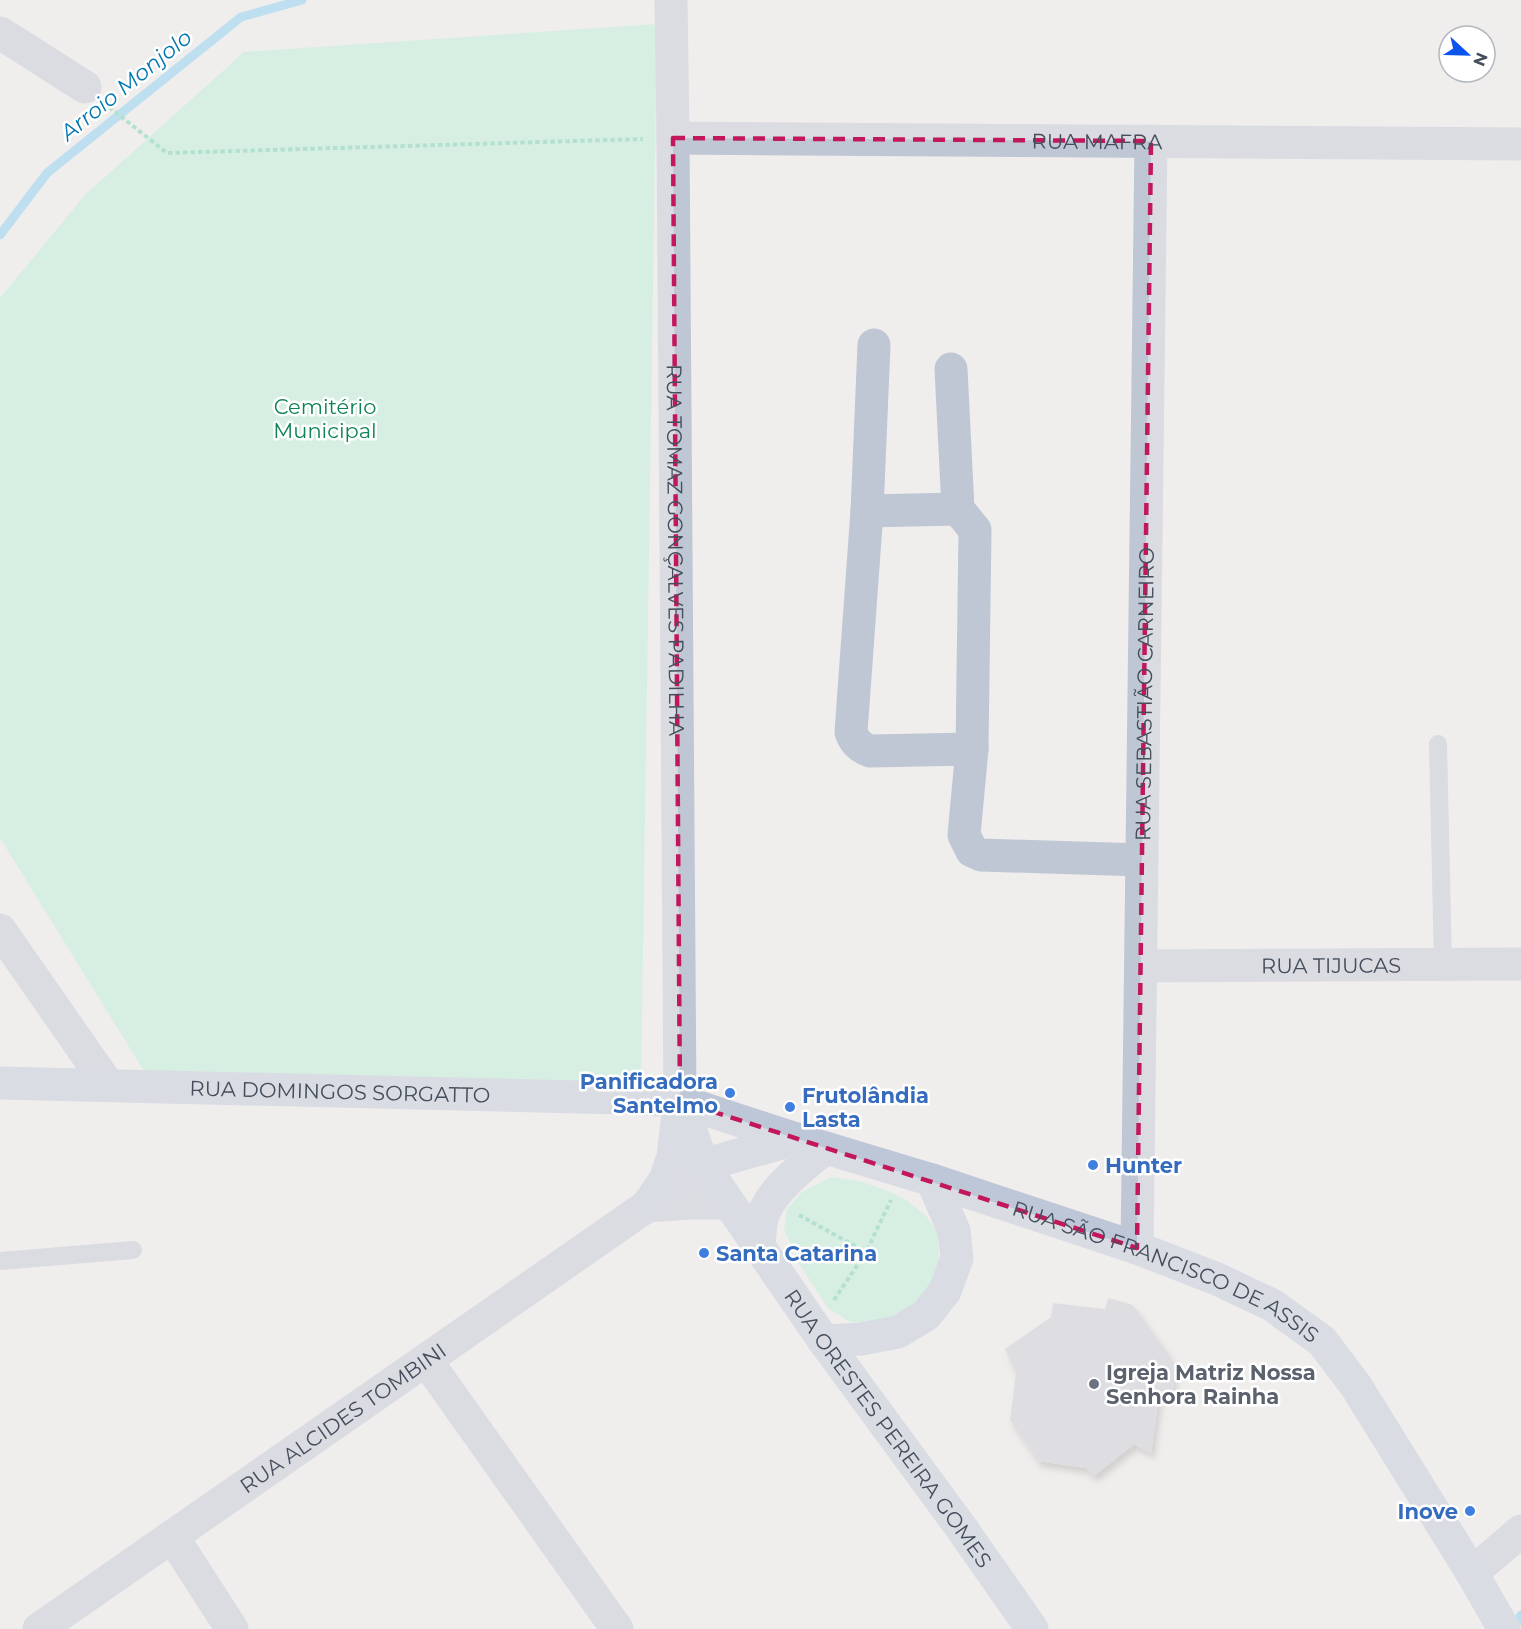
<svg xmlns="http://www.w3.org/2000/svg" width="1521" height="1629" font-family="Montserrat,sans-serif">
<defs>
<filter id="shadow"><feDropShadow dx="3.5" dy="6" stdDeviation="3" flood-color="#0004"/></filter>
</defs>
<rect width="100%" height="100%" fill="#f0eded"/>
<g fill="#b7f2d4">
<polygon points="657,24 641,1084 144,1071 0,838 0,298 85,195 244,52"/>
<polygon points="832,1177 860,1181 893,1193 908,1201 927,1217 938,1234 939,1269 925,1300 905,1317 880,1322 850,1322 828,1308 800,1265 784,1230 787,1209 802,1192"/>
</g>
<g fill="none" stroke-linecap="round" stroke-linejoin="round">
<g stroke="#80cef3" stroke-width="9">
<polyline points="0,235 47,173 241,17 302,0"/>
<polyline points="1513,1629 1521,1615"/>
</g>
</g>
<polygon fill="#c8cbd3" filter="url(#shadow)" points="1108,1298 1133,1305 1174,1362 1173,1394 1159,1395 1151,1453 1134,1444 1094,1476 1086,1468 1038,1461 1010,1420 1016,1373 1005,1349 1051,1317 1053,1303 1105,1309"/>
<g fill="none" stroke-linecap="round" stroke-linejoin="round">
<g stroke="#6cd2ac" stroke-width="4" stroke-dasharray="4.5 3" stroke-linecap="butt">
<polyline points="109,107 167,153 643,139"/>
<polyline points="799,1215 866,1252"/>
<polyline points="834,1300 866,1252 891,1200"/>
</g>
<g stroke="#bfc7d4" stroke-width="18">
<polyline points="1438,744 1443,965"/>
<polyline points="0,1261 133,1250"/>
</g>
<g stroke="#bfc7d4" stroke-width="33">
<polyline points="0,33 85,87"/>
<path id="s1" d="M673,138L1521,144"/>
<path d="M874,345L867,511L851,732C855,743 860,747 870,751L972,749"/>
<polyline points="951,369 958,509 975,530 972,749 964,835 972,851 981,855 1142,860"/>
<polyline points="867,511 958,509"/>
<polyline points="0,930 108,1085"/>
<path id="s2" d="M1141,966L1521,964"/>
<path id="s3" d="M1137,1248L1151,141"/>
<polyline points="426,1360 617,1629"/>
<polyline points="172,1536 232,1629"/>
<polyline points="1472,1573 1521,1531"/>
</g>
<g stroke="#bfc7d4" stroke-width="33">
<path id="s4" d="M671,0L673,138L680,1101"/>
<polyline points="647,1206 690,1203 729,1203"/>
<path id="s5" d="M39,1629L647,1206L703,1165"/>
</g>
<g stroke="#bec7d8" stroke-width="33">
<path id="s6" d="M0,1083L623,1098L680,1101L796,1139L932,1180L1137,1248L1217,1279L1272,1305L1322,1341L1356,1386L1472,1573L1504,1629"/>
<path id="s7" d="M680,1101L703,1165L824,1341L960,1526L1032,1629"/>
<polyline points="703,1165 796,1139"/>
<polyline points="647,1206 665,1180 673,1157 679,1106"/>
<path d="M759,1246C760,1237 760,1227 762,1218C771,1189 803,1167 825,1148"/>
<polyline points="824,1341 861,1339 898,1332 926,1315 945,1291 957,1258 954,1231 932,1180"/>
</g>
</g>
<path d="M0 0H1521V1629H0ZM673,138L1151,141L1137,1248L680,1101Z" fill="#f0eded" fill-opacity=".55" fill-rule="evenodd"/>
<path fill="none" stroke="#c2185b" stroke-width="4.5" stroke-dasharray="12 8" stroke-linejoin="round" d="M673,138L1151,141L1137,1248L680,1101Z"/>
<g fill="#3f7fe0" stroke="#fff" stroke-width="2">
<circle cx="730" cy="1093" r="6"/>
<circle cx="790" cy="1107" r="6"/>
<circle cx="1093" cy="1165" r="6"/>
<circle cx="704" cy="1253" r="6"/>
<circle cx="1470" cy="1511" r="6"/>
</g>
<circle fill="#6b7280" stroke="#fff" stroke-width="2" cx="1094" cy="1384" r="6"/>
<g text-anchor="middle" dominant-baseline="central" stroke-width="5" stroke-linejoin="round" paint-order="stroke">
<g font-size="21" fill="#444e5c" stroke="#fff">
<text stroke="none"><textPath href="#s1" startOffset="424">RUA MAFRA</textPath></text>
<text stroke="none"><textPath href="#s4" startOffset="550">RUA TOMAZ GONÇALVES PADILHA</textPath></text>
<text stroke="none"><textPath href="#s3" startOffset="554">RUA SEBASTIÃO CARNEIRO</textPath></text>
<text stroke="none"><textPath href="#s2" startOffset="190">RUA TIJUCAS</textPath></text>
<text stroke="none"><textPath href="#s6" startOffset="340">RUA DOMINGOS SORGATTO</textPath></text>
<text stroke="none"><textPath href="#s6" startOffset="1196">RUA SÃO FRANCISCO DE ASSIS</textPath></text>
<text stroke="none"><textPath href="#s5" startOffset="370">RUA ALCIDES TOMBINI</textPath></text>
<text stroke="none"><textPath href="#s7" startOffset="390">RUA ORESTES PEREIRA GOMES</textPath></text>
</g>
<g font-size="21" fill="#0f8356" stroke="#fff">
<text x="325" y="406">Cemitério<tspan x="325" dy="24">Municipal</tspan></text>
</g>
<g font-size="21" font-weight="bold" fill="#366cbe" stroke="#fff" text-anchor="start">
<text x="718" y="1081" text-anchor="end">Panificadora<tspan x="718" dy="24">Santelmo</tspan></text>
<text x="802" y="1095">Frutolândia<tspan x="802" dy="24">Lasta</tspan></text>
<text x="1105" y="1165">Hunter</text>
<text x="716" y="1253">Santa Catarina</text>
<text x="1458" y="1511" text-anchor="end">Inove</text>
</g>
<g font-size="21" font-weight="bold" fill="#5b616d" stroke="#fff" text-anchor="start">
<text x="1106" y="1372">Igreja Matriz Nossa<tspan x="1106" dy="24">Senhora Rainha</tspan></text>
</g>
<g font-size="22" font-style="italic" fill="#0178b2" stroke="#fff">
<text transform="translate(126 85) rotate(-39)">Arroio Monjolo</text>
</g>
</g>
<g transform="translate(1467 54) rotate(112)"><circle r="28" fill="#ffffff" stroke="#b4b8be" stroke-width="1.5"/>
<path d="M0-4.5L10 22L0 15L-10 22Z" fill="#0b53ec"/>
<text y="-9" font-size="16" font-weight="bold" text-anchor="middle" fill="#444e5c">N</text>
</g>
</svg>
